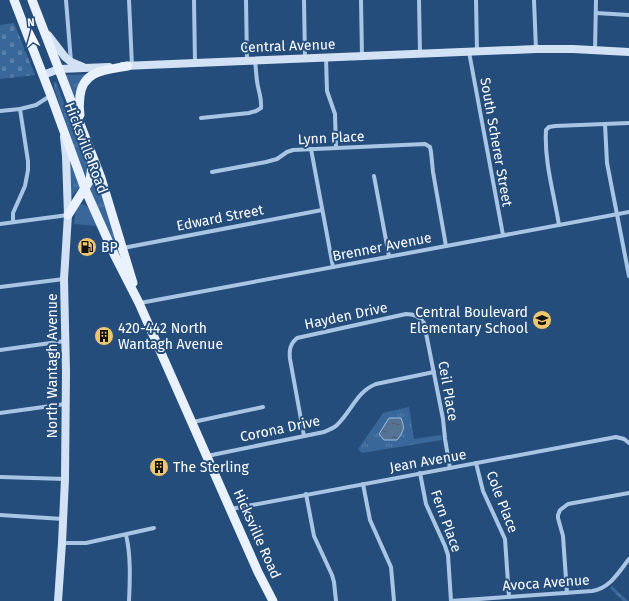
<svg xmlns="http://www.w3.org/2000/svg" width="629" height="601" font-family="'Fira Sans',sans-serif">
<defs>
<pattern id="grass-tufts" width="24" height="20" patternUnits="userSpaceOnUse"><rect width="24" height="20" fill="#396799"/><path d="M3 7l-1-3M5 7V3M7 7l1-3M15 17l-1-3M17 17v-4M19 17l1-3" fill="none" stroke="#577ea8"/></pattern>
<pattern id="cemetery-stones" width="16" height="16" patternUnits="userSpaceOnUse"><rect width="16" height="16" fill="#396799"/><path d="M2 7V4a2 2 0 0 1 4 0v3zM10 15v-3a2 2 0 0 1 4 0v3z" fill="#577ea8"/></pattern>
<pattern id="water-ripples" width="26" height="14" patternUnits="userSpaceOnUse"><rect width="26" height="14" fill="#567294"/><path d="M2 4q2-2 4 0t4 0M15 11q2-2 4 0t4 0" fill="none" stroke="#505d6c"/></pattern>
</defs>
<rect width="100%" height="100%" fill="#254d7b"/>
<g fill="url(#grass-tufts)">
<polygon points="93,74 76,98 65,75"/>
<polygon points="54,82 56,82 57,84 70,119 86,157 88,162 85,178 76,153 54,88"/>
<polygon points="69,160 80,187 71,197"/>
<polygon points="95,175 117,241 121,261 89,189"/>
<polygon points="409,407 414,439 441,435 442,440 362,453 358,449 383,413"/>
<polygon points="612,586 628,601 623,601 610,588"/>
</g>
<polygon fill="url(#cemetery-stones)" points="14,23 35,75 0,79 0,25"/>
<path fill="#396799" d="M79,204C91,203 93,217 97,226L74,224L76,208Z"/>
<path fill="url(#water-ripples)" stroke="#9ec0e5" d="M389,418H401C405,428 404,431 397,440H384L379,434Z"/>
<g fill="none" stroke-linecap="round" stroke-linejoin="round">
<g stroke="#a9c5e4" stroke-width="4">
<polyline points="66,0 71,62"/>
<polyline points="129,0 132,66"/>
<polyline points="194,0 195,63"/>
<polyline points="246,0 247,61"/>
<polyline points="304,0 305,58"/>
<polyline points="361,0 362,56"/>
<polyline points="419,0 420,53"/>
<polyline points="476,0 477,51"/>
<polyline points="534,0 536,49"/>
<polyline points="596,13 629,15"/>
<polyline points="595,50 596,0"/>
<polyline points="469,52 503,235"/>
<polyline points="326,58 327,91 335,114 336,148"/>
<polyline points="0,111 20,109 36,105 50,96"/>
<path d="M201,118L249,113L256,111L261,108C262,98 258,90 257,81C256,74 256,68 255,61"/>
<polyline points="605,124 607,163 629,276"/>
<polyline points="311,149 333,267"/>
<polyline points="212,172 266,162 277,159 287,152 293,150 425,144 430,147 431,152 433,172 446,246"/>
<polyline points="374,176 389,256"/>
<polyline points="13,222 13,213 25,186 28,170 28,161 20,109"/>
<polyline points="0,224 68,215"/>
<path d="M559,225C554,194 544,161 546,130L549,127L555,126L629,123"/>
<polyline points="123,248 322,210"/>
<polyline points="0,287 64,279"/>
<polyline points="140,303 629,212"/>
<polyline points="0,350 65,341"/>
<polyline points="0,413 65,404"/>
<polyline points="193,422 263,407"/>
<path d="M304,436L290,359C289,350 290,344 297,338L406,314C414,314 419,316 424,323L443,419L445,439L450,468"/>
<path d="M207,456L324,432C328,430 334,428 337,425C352,411 356,392 376,384L434,372"/>
<polyline points="476,463 483,491 505,539 509,597"/>
<polyline points="420,473 426,504 445,546 448,555 451,601"/>
<polyline points="0,477 65,479"/>
<polyline points="363,484 370,520 391,567 392,578 394,601"/>
<polyline points="306,494 314,536 332,575 334,582 336,601"/>
<polyline points="231,509 616,437 624,439 629,443"/>
<polyline points="0,515 63,519"/>
<path d="M126,535C131,555 130,580 129,601"/>
<polyline points="62,543 86,543 154,528"/>
<polyline points="567,593 563,536 558,518 558,515 560,510 568,504 629,493"/>
<path d="M451,601L592,591C610,588 618,573 629,559"/>
</g>
<g stroke="#d2e2f4" stroke-width="8">
<polyline points="48,35 65,57 71,62 83,67"/>
<polyline points="123,66 536,49 573,49 629,52"/>
<polyline points="43,75 59,69 109,67"/>
<polyline points="58,601 62,543 65,479 66,372 64,279 68,215 66,156 64,137"/>
</g>
<g stroke="#e9f1fc" stroke-width="9">
<polyline points="14,0 51,96 85,189 115,256 139,303 258,572 273,601"/>
<polyline points="32,0 101,178 133,283"/>
<path d="M80,115C79,109 79,103 80,96C83,70 106,70 128,66"/>
<polyline points="68,215 90,180 92,166 92,159"/>
</g>
</g>
<defs>
<symbol id="fuel-disc" viewBox="-11 -11 22 22"><circle r="9.5" fill="#edc66e" stroke="#254d7b"/><path d="M-5.5-6h7V0h2V4h1.3V-2.5L3-4.5l.8-.8L6-3V5H2.5V1h-1V6h-7ZM-4.2-4.7v3.2H.2V-4.7Z" fill="#111"/></symbol>
<symbol id="school-disc" viewBox="-11 -11 22 22"><circle r="9.5" fill="#edc66e" stroke="#254d7b"/><path d="M0-5L7-2L0 1L-7-2ZM-4 1L0 2.5L4 1V4Q0 6-4 4Z" fill="#111"/></symbol>
<symbol id="building-disc" viewBox="-11 -11 22 22"><circle r="9.5" fill="#edc66e" stroke="#254d7b"/><path d="M-4-6H4V6H1V3H-1V6H-4ZM-2.5-4.3h1.7v1.8h-1.7ZM.8-4.3h1.7v1.8H.8ZM-2.5-1h1.7V.8h-1.7ZM.8-1h1.7V.8H.8Z" fill="#111"/></symbol>
</defs>
<g fill-rule="evenodd">
<use href="#fuel-disc" x="76" y="236" width="22" height="22"/>
<use href="#school-disc" x="531" y="309" width="22" height="22"/>
<use href="#building-disc" x="93" y="325" width="22" height="22"/>
<use href="#building-disc" x="148" y="456" width="22" height="22"/>
</g>
<g text-anchor="middle" dominant-baseline="central" stroke-width="4" stroke-linejoin="round" paint-order="stroke">
<g font-size="14" fill="#fff" stroke="#254d7b">
<text transform="translate(288 46) rotate(-2)">Central Avenue</text>
<text transform="translate(331 138) rotate(-3)">Lynn Place</text>
<text transform="translate(496 142) rotate(80)">South Scherer Street</text>
<text transform="translate(86 148) rotate(69)">Hicksville Road</text>
<text transform="translate(220 218) rotate(-11)">Edward Street</text>
<text transform="translate(382 247) rotate(-11)">Brenner Avenue</text>
<text transform="translate(346 316) rotate(-12)">Hayden Drive</text>
<text transform="translate(52 366) rotate(-90)">North Wantagh Avenue</text>
<text transform="translate(448 391) rotate(80)">Ceil Place</text>
<text transform="translate(280 429) rotate(-12)">Corona Drive</text>
<text transform="translate(428 461) rotate(-10)">Jean Avenue</text>
<text transform="translate(502 502) rotate(69)">Cole Place</text>
<text transform="translate(446 521) rotate(70)">Fern Place</text>
<text transform="translate(257 534) rotate(66)">Hicksville Road</text>
<text transform="translate(546 583) rotate(-4)">Avoca Avenue</text>
</g>
<g font-size="14" fill="#fff" stroke="#254d7b" text-anchor="start">
<text x="101" y="247">BP</text>
<text x="528" y="312" text-anchor="end">Central Boulevard<tspan x="528" dy="16">Elementary School</tspan></text>
<text x="118" y="328">420-442 North<tspan x="118" dy="16">Wantagh Avenue</tspan></text>
<text x="173" y="467">The Sterling</text>
</g>
</g>
<g transform="translate(32 32) rotate(354)" stroke="#254d7b" stroke-width="3" paint-order="stroke">
<path d="M0-3L7 15L0 10L-7 15Z" fill="#ffffff"/>
<text y="-6" font-size="11" font-weight="bold" text-anchor="middle" fill="#ffffff">N</text>
</g>
</svg>
